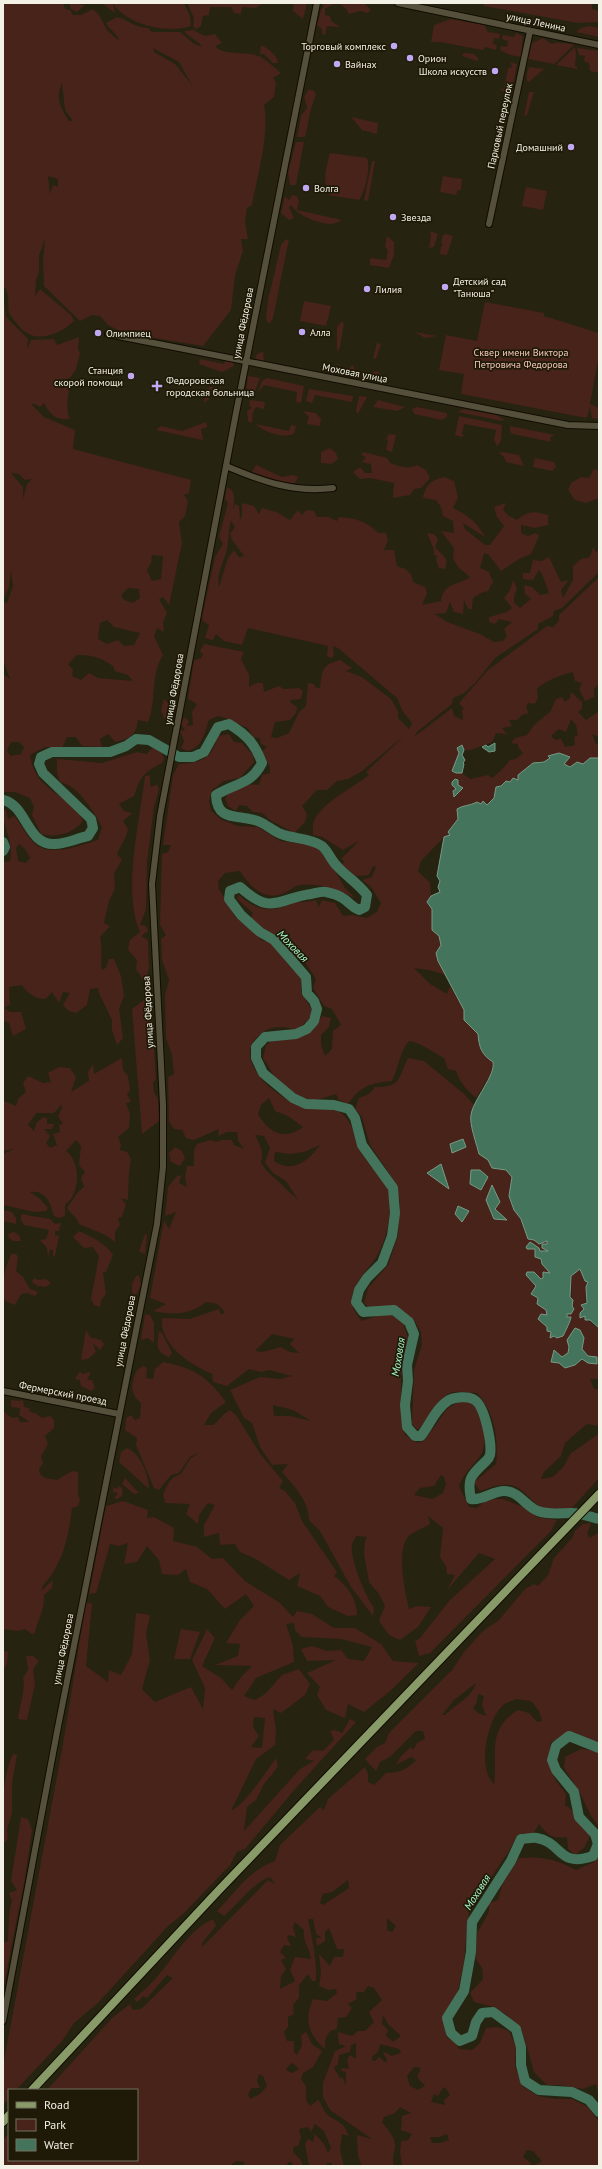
<svg xmlns="http://www.w3.org/2000/svg" width="602" height="2169" font-family="'PT Sans',sans-serif">
<rect width="100%" height="100%" fill="#272311"/>
<g fill="#47231a" fill-rule="evenodd">
<path d="M3,3H63L65,9L70,10L73,15H81L93,9L99,15L107,30L119,41C117,32 110,31 106,23L117,17C128,20 136,28 148,28L152,32H180L193,43L202,47C198,40 189,38 184,31L193,30L205,36L215,34L222,43L215,46C225,57 247,50 261,57C268,61 275,68 281,73L273,78L276,83L274,97L264,105C270,134 257,176 252,205L247,208L245,222L248,239H241L243,251L235,275L231,310L203,346L124,333L108,325L100,316L92,315L80,321L44,286L43,262L45,239L39,255V272L36,280L35,296L40,289L72,316L74,321C58,336 33,345 18,325C15,321 10,316 9,312C7,302 11,294 3,286ZM153,48L179,62L192,85L175,64L154,52ZM62,83L65,110L73,121H69C61,108 55,99 62,83ZM48,176L58,179V187L53,185L50,194Z"/>
<polygon points="69,3 85,5 77,12 71,9"/>
<path d="M102,3H184L190,16L191,26C167,34 128,25 113,4L115,13Z"/>
<polygon points="187,3 263,3 256,8 242,7 241,14 234,13 231,7 210,7 209,15 203,16 201,26 196,29 193,26 194,18"/>
<polygon points="294,3 307,3 303,19 293,11"/>
<path d="M322,3H364L371,10L368,13L361,11L349,14C343,2 336,1 325,9V15L330,16L331,21L340,27L327,26L325,35L322,34V29L317,25L321,10L324,6Z"/>
<polygon points="484,3 592,3 592,9 599,11 599,22 578,23 484,6"/>
<polygon points="451,19 484,25 488,32 500,34 499,39 494,38 493,44 497,45 496,50 485,47 483,50 440,42 431,42 434,25"/>
<polygon points="589,26 599,28 599,37 576,32 581,28"/>
<polygon points="516,33 523,36 521,57 510,55 500,50 501,46 507,47 508,41 502,39 503,35 514,37"/>
<path d="M543,38L552,44C559,41 567,45 575,44L554,64L528,59L532,43Z"/>
<path d="M261,45C268,48 277,55 278,63H273L264,54H260Z"/>
<polygon points="575,47 576,55 575,66 577,66 577,69 556,65"/>
<polygon points="577,48 599,51 599,73 590,71 589,63 584,61 585,56 579,55"/>
<polygon points="464,53 474,54 478,58 478,61 462,56"/>
<polygon points="510,62 517,64 511,98 503,96 504,92 500,89 504,89 508,68 512,67"/>
<polygon points="529,67 544,69 529,82 527,81 527,73"/>
<polygon points="308,90 313,90 316,94 311,109 305,137 297,137 301,116 307,108 304,97"/>
<polygon points="529,92 534,92 527,115 524,116"/>
<polygon points="351,117 378,123 377,134 362,130"/>
<polygon points="296,142 304,142 296,185 290,185 288,173"/>
<path d="M330,153L367,158C371,169 365,191 359,200L329,195C322,180 326,168 330,153Z"/>
<polygon points="372,161 375,161 368,201 364,200"/>
<polygon points="443,176 462,179 461,190 458,190 456,195 440,192"/>
<polygon points="526,187 547,191 543,210 522,206"/>
<path d="M292,195L297,196L299,201L297,210L342,220C339,222 334,224 330,224C317,223 298,216 291,205L289,207L294,218L289,220L281,213L285,196L289,200Z"/>
<polygon points="430,231 438,234 434,247 429,248 431,236"/>
<polygon points="446,234 453,236 447,255 440,254 441,246 443,246 441,242 443,235"/>
<polygon points="387,236 394,242 394,255 389,268 370,265 370,258 386,260 388,251 385,246"/>
<polygon points="289,239 273,318 269,324 266,319 268,300 281,245 285,240"/>
<path d="M3,294L6,317L28,339L27,349L31,340L54,339L57,345L79,337L78,349L80,353L76,369L70,378L65,379L70,384C68,395 65,408 70,419C56,420 51,416 44,403L40,407L35,404H31L44,417L75,430L73,449L191,480L189,493L184,495L188,501L185,516L179,522L182,543L169,605L163,597L159,599L167,613L163,622L164,632L157,628L154,636L163,655C150,675 157,700 148,722L138,720C136,735 130,739 115,742L108,734L100,739L102,747L82,746L76,737H67L62,748L45,747L30,755C35,787 55,789 75,808C79,811 81,817 83,821C72,834 57,838 41,834L32,815L34,807L30,798L15,792H3V674L10,679L3,659V602L7,603L13,586L11,570L9,587L3,601ZM11,473L19,474L25,480L32,479L27,484L23,499V487ZM152,555L163,556L161,579L152,581L147,570L151,563ZM128,588L139,589L140,598L133,603L124,600L121,595ZM107,620L114,627L140,633L134,645L124,646L118,640L107,644L98,639L100,623ZM77,655C92,655 100,657 113,666L115,671L128,675L133,681L98,678L89,673L81,680L72,676L73,670L68,664ZM11,742H19L24,747L21,754L10,756L7,750Z"/>
<polygon points="304,301 331,306 326,326 300,321"/>
<polygon points="485,302 544,313 544,316 599,333 599,354 590,404 599,408 599,419 592,418 590,407 587,418 461,394 464,374 439,370 446,335 477,341"/>
<polygon points="341,322 344,323 340,347 337,352 337,327"/>
<polygon points="415,332 437,336 425,338"/>
<polygon points="377,343 381,344 376,359 373,358"/>
<polygon points="263,351 264,361 255,359 257,354"/>
<polygon points="200,359 224,364 226,359 233,362 234,366 222,372 199,364"/>
<polygon points="353,365 355,371 352,378 344,373"/>
<polygon points="377,371 383,377 383,383 372,380 371,373"/>
<polygon points="248,376 260,378 254,394 246,393"/>
<polygon points="267,378 304,386 301,403 296,402 297,392 264,385 258,392 262,381"/>
<polygon points="213,386 209,399 204,403 206,389"/>
<polygon points="309,389 353,396 352,402 315,395 312,403 306,401"/>
<polygon points="359,396 367,397 358,414 356,411"/>
<polygon points="250,400 265,402 264,409 256,407 253,412 252,423 248,421 247,411 252,408 249,405"/>
<polygon points="378,400 405,407 397,411 373,407"/>
<polygon points="417,407 447,413 447,417 442,420 414,414 412,409"/>
<polygon points="463,409 496,415 505,420 502,421 458,412"/>
<polygon points="303,411 316,413 321,419 320,426 307,424 309,417"/>
<polygon points="459,416 502,425 501,441 497,446 494,440 496,430 464,424 462,434 465,435 461,437 455,435"/>
<polygon points="206,422 207,427 201,429 203,440 156,430 161,426 182,431"/>
<path d="M256,424L289,431L291,425L296,426L294,434C282,438 265,433 256,424Z"/>
<polygon points="510,426 555,435 550,438 551,442 513,434 510,432"/>
<polygon points="389,434 396,435 392,452 386,450 388,440 386,439"/>
<polygon points="330,448 336,453 338,459 332,464 321,463 321,452"/>
<path d="M363,452L387,458L390,463C399,466 408,470 417,465L426,470L430,478L421,488L414,489L410,495L393,498L394,483L370,478L360,479L353,472L360,467L365,473H372L371,464L362,462L366,457L361,455Z"/>
<polygon points="503,452 519,455 524,466 506,462 504,457 499,453"/>
<polygon points="535,458 554,462 556,467 552,471 533,467"/>
<path d="M256,465L282,477L292,475L298,477L295,483C281,483 261,482 252,472Z"/>
<polygon points="594,469 599,471 599,498 586,503 575,500 568,490 571,483 581,477 589,478"/>
<path d="M444,477L454,481L458,498L453,508C468,515 478,523 485,537L463,523L465,529L485,545H490L504,526L497,517L494,507L506,503L503,510L509,516L517,520C528,510 535,511 548,515V525L535,528L521,525V533L528,536L536,533L539,536L531,554L519,559L501,571L489,555L484,553L480,568L489,572L493,582L488,591L481,593L473,598L472,609H468L464,600L463,614L454,612L450,602L446,613L435,614L447,622L480,634L494,642L503,641L507,636L504,629L512,622L499,619L495,624L489,622V617L507,612L512,608L504,598L510,590L513,580L517,588L514,597V603L520,608L531,599L525,594L524,585L532,587L540,595L549,593L542,574L539,570L533,580L523,579V573H530L533,560L542,561L549,557L561,582L569,580L561,590L563,598L573,580V566L581,559L590,557L593,547L596,552L599,550V572L562,608L554,611L553,616L538,624V629L495,658L476,682L463,694L453,698L452,704L418,731L414,737L452,708L454,716L463,720L462,710L464,709L459,703L488,670L547,626L553,627L559,621V615L598,578L599,684L594,689V697L585,701L579,689L582,683L575,681L573,672C563,674 544,681 537,689L538,698L535,704L528,703L526,708L529,713L522,715L517,720H509L512,726L502,728L507,734L496,733L492,742L471,750H464L462,745L453,771L456,773H462L470,779L488,775L493,778C499,771 505,768 510,760L516,759L523,753L518,747V744L511,743L515,738L527,735L534,725L550,712L556,699L562,697L565,702L570,698L571,692L582,702V709L578,712L586,720L599,711V737L592,734L596,744L599,745V758L583,764L577,762L571,767L564,764L569,757L549,756L550,758L544,762L539,761L518,775V781L496,787L494,798L487,805L476,802L470,806L457,809L458,819L452,826L450,835L444,837L421,861L418,871L430,883L431,896L427,902L432,909V930L439,936L441,945L436,953L438,961L446,975L429,970L414,968L430,984L447,994L450,986L464,1010V1020L478,1034L479,1045L493,1062V1071L476,1098C467,1090 460,1083 456,1071L448,1069L444,1058C432,1052 422,1043 409,1041C399,1053 399,1067 392,1081C370,1083 361,1086 348,1104L339,1100L336,1094L313,1101C299,1096 284,1089 275,1077C270,1071 268,1064 263,1058L266,1045L274,1039L306,1035L314,1029L322,1016L331,1018L329,1027L321,1035V1045L325,1056L332,1049L333,1031L341,1025L332,1009L324,1006L313,988L316,979L305,962L291,955L293,946L280,939L250,919L253,913L237,899L239,895C251,906 265,913 282,907C287,906 292,902 297,902C304,902 309,902 316,900L319,907L322,900L335,903L343,916L352,915L367,918L377,912L381,903L371,887L362,880L372,877L376,867L373,866L369,875L356,876L342,865L344,861L341,859L359,841L343,850L322,837L313,835C313,830 312,824 315,819C323,802 354,787 369,775L366,772L404,736L362,771L348,779L337,781L327,790H317L302,806L307,814L305,822L294,833L270,820L262,813L253,812L247,806L239,805L236,811L228,806L225,799C230,786 246,783 259,785L262,775L270,773V767L262,751L267,747L261,744L260,738L253,737L248,728C237,724 229,718 218,716L209,720C204,734 203,746 188,751L181,748L184,741L180,731L185,730L181,724L184,717L189,721L187,726L193,725L192,712L197,704L188,699L194,660L200,659L203,655L200,651L204,644L244,652L241,659L249,675V687L256,683H263L264,692L279,686L284,689L299,688L303,691L301,699L290,700L291,703L297,707L296,713L290,720L275,722L271,737L277,738L289,733L299,712L306,706L308,683L314,684L316,688H320C322,671 321,665 340,660L352,668L346,671L362,677L391,699L398,711V718L409,729L412,723L403,712L397,698L338,648L333,646L334,656L331,658L327,656L328,646L248,628L242,645L224,641L216,634L213,640L205,638L209,625L203,621L202,617L215,557L223,544L219,537L228,503L225,499L227,487C237,492 234,501 233,510L235,504L239,506L240,520L242,515V503L254,506L259,514L262,508L276,512L290,520L298,510L302,515L306,510L314,511L317,517H328L337,521L339,517C355,518 367,521 378,533H386L388,540L384,550H394L397,566C407,569 412,572 413,582L425,587L427,593L422,605L441,601C444,581 459,586 470,577L459,568L453,559L454,548L441,531L454,533L453,521L443,516L441,507L436,500L423,498C425,485 431,480 444,477ZM231,521L235,527L230,534L232,540L244,556L239,557L234,550L228,558L219,587C216,572 224,563 227,549C229,540 228,531 231,521ZM571,719L576,725L578,735L574,737L575,745L565,747L561,739L555,740L551,736L559,729L566,732Z"/>
<path d="M427,533L434,534L438,539L435,547C442,556 450,557 445,569L439,568L436,560L437,555H434V550Z"/>
<polygon points="173,682 178,685 178,697 172,697"/>
<polygon points="164,699 173,707 172,717 164,718 161,710"/>
<path d="M229,734L234,742L242,743L253,755L254,762L240,778L224,781L212,790L209,801L211,811L222,820L238,826L258,827L280,841L315,845L324,852L345,888L355,898C337,890 321,883 301,885C294,885 289,892 282,894C263,901 249,885 240,871L225,873L218,881L219,889L236,918L251,929L262,941H271C281,954 288,967 301,976V992L312,1010L309,1019L297,1030C286,1027 275,1025 265,1031C254,1038 247,1047 251,1061C258,1082 284,1101 305,1107C316,1110 331,1106 341,1113C354,1122 353,1137 360,1150C365,1162 377,1170 384,1181C396,1200 388,1240 375,1259C361,1279 339,1296 362,1321L387,1312L402,1320L409,1341L401,1376V1417L405,1435L417,1443L424,1441L447,1409L461,1400L472,1402C481,1416 489,1436 482,1453C476,1464 464,1472 459,1486L469,1507L477,1508L487,1499H503L523,1507L537,1517L557,1520L551,1531L430,1653L419,1656L415,1641L420,1638L450,1600L495,1559L479,1553L447,1590L455,1575L447,1574L446,1566L440,1557L443,1528L428,1516L430,1524C424,1528 412,1532 408,1537C396,1553 405,1591 409,1609L417,1606L431,1607L418,1627L400,1640L389,1635L379,1621L385,1606L379,1594L369,1582L364,1554L365,1541L367,1537L356,1536C355,1538 353,1542 352,1544C349,1558 366,1597 374,1608L373,1616L351,1587L320,1531L309,1520C309,1501 294,1486 282,1472L288,1464L272,1465L260,1447L252,1423L244,1418L230,1390L260,1377L280,1379L292,1376L269,1370L261,1372L249,1369L227,1386L213,1382L212,1374C191,1365 159,1345 162,1318L190,1319L219,1309L221,1315L225,1312L217,1304L206,1302C191,1315 172,1315 153,1311L166,1304L150,1298L164,1220L169,1229L176,1212L165,1216L168,1187L178,1175L181,1176L179,1183L187,1187L185,1177L187,1166H194V1150L197,1144L210,1140L217,1142L221,1140H232L234,1145L244,1149L238,1141L237,1132H227L218,1136L219,1129L194,1140L186,1138L182,1130L174,1129L169,1122L168,1077L174,1074L172,1055L166,1038L165,995L169,980L162,960L161,939L166,935L160,925L162,854L168,852L171,845H163L173,775L179,764C202,763 212,758 218,736ZM269,1098L275,1111L288,1116L303,1127C284,1141 269,1133 258,1114L261,1105ZM255,1135L264,1136L270,1148L265,1163L273,1173L286,1181L298,1200L266,1170L261,1163C264,1151 260,1145 255,1135ZM320,1145C308,1161 293,1174 274,1161L275,1152L290,1154L304,1152ZM272,1334L294,1339L290,1344L299,1353L290,1352L281,1347L262,1352L255,1351ZM273,1405L293,1410L311,1421L290,1416H274ZM441,1475L444,1477L446,1484L443,1493L432,1499L414,1495L420,1488L434,1486Z"/>
<path d="M152,748L160,749L164,759L162,763C143,773 141,776 134,796L119,804L124,811L132,813L123,821L128,829C126,839 121,844 117,854L122,860L114,873L115,888L109,901L104,923L110,926L100,937C103,948 100,958 102,970L106,968L109,959H114L121,976L124,996L119,1009L123,1038L117,1045L112,1030V1020L99,993L98,988L90,989L87,1005L76,1013L69,1011L63,1005L70,993L63,992L59,1003L52,992L45,999C36,999 27,993 22,985L9,987L10,1004L4,1008L10,1012H21L26,1029L13,1036L9,1023L3,1020V862L10,861C14,840 3,830 3,811L6,810L8,819L14,816C21,824 27,836 34,843C50,858 81,845 98,840L102,827C94,812 79,786 60,782L57,772V759L102,763L137,752L147,754ZM19,844L25,849L30,858L26,863L18,861L16,848Z"/>
<path d="M150,775V785L152,787L157,784L159,789L154,807L147,862L146,909L140,925L146,926L148,931L141,936L148,940L149,968L146,979L150,986L152,1025L147,1026L153,1036L156,1079L153,1083L154,1093L158,1099L159,1121L142,1134L132,1009L144,1000C146,987 145,979 136,970L137,960L128,950L130,940L140,932C122,893 140,819 145,776Z"/>
<path d="M122,1058L123,1070L128,1076L130,1090L127,1094L131,1102L126,1103L130,1114L129,1128L118,1137L121,1145L120,1150L127,1152L131,1159L129,1173L128,1200L121,1198L126,1204L122,1217L118,1218L120,1225L115,1232V1242C106,1233 92,1230 79,1224C77,1216 71,1215 67,1208L78,1192L84,1187L81,1178L85,1172L79,1165L81,1146L76,1140L66,1151C78,1159 80,1182 73,1195C72,1199 67,1202 65,1205V1216L60,1218L54,1216C50,1202 46,1190 30,1192L40,1199L48,1208L46,1211L34,1212L3,1205V1154L14,1149L3,1151V1098L4,1101L16,1106L19,1098L26,1092L23,1083L28,1076L43,1083L51,1082L48,1073L59,1067L70,1068L76,1077L71,1092L89,1081L88,1072L93,1064L94,1074ZM61,1105L62,1108L58,1116L63,1124L59,1125L60,1132L53,1134L57,1145L50,1148L46,1143L50,1136L44,1129H52L54,1124H47V1118L44,1117L37,1122L34,1131L28,1125L36,1113H54Z"/>
<path d="M408,1058L424,1061L464,1094L475,1106C467,1123 476,1137 479,1154L488,1160L492,1168L506,1170L512,1177L509,1196L514,1210L521,1219L528,1238L541,1241L547,1240L548,1244L542,1245L543,1248L549,1251H540L539,1248L529,1245L527,1249H535L542,1264L551,1273L540,1279L526,1275L536,1287L531,1294L538,1298L537,1304L546,1310L547,1315L566,1331L567,1314L572,1306L571,1276L580,1269L585,1281H588C586,1298 579,1319 599,1328V1379H590L594,1389H599V1426L587,1424L565,1443L561,1456L544,1472L541,1479L553,1477L564,1466L570,1454L597,1435L599,1431V1478L571,1509C562,1510 551,1512 543,1508C531,1503 524,1487 510,1485C500,1484 489,1488 480,1491L474,1482L496,1464C499,1439 494,1411 477,1393C470,1393 461,1391 454,1392C441,1393 428,1420 418,1430L412,1424L414,1370L422,1344L421,1332L414,1320L396,1308L384,1306L370,1308L364,1303L368,1288L388,1265L398,1236L400,1201L393,1179L370,1145L362,1117L355,1109L359,1098L369,1094L375,1087C401,1088 398,1078 408,1058ZM492,1185L500,1202L494,1209L506,1220L494,1219ZM584,1338L582,1349L588,1356L575,1365L565,1368L559,1363L554,1350L562,1357L568,1353L569,1347Z"/>
<polygon points="175,1147 182,1151 185,1158 180,1166 171,1162 169,1153"/>
<polygon points="3,1210 12,1212 16,1218 16,1224 3,1221"/>
<polygon points="21,1214 50,1219 55,1224 61,1223 59,1231 55,1231 55,1235 59,1236 55,1256 53,1257 53,1250 50,1249 48,1257 47,1248 40,1240 46,1239 49,1230 24,1225 21,1220"/>
<path d="M79,1231C92,1237 105,1243 113,1255L106,1272H103L106,1294L101,1300L100,1307L94,1305L91,1299L99,1256L93,1247L84,1248L73,1237Z"/>
<polygon points="14,1232 19,1235 21,1241 13,1241 9,1238 8,1234"/>
<polygon points="145,1234 147,1235 145,1254 139,1251"/>
<path d="M11,1254H16L18,1257L16,1271L23,1277L30,1289L38,1292L35,1296L27,1293L21,1294L15,1305L5,1301C0,1285 5,1269 11,1254Z"/>
<polygon points="136,1276 139,1276 141,1285 136,1295 132,1293 132,1284"/>
<polygon points="34,1278 38,1280 46,1279 51,1283 46,1287 38,1286 32,1282"/>
<polygon points="145,1314 150,1315 154,1323 154,1343 148,1338 141,1340"/>
<polygon points="86,1330 90,1337 101,1340 104,1344 100,1350 93,1343 96,1352 88,1359 81,1360"/>
<path d="M159,1331L162,1333L172,1353L169,1357C155,1352 157,1344 159,1331Z"/>
<path d="M163,1362C194,1368 207,1376 226,1402L211,1413L204,1425H214L223,1415L230,1410L236,1415L261,1455L283,1481L279,1488L285,1491L295,1503L302,1521L337,1572L334,1576C347,1585 357,1599 357,1615L348,1616L328,1607L320,1596L297,1586L300,1573L289,1580L254,1558L240,1552L235,1544L220,1545L219,1533L204,1537V1525L215,1505L208,1503L199,1515L198,1524L186,1514L190,1504L165,1503L163,1494L169,1482L174,1477L181,1474L190,1459L199,1453L190,1457L179,1473L171,1475L159,1490L154,1488L136,1445L137,1438L125,1430L126,1418L131,1415L135,1420L140,1418L141,1403C129,1394 131,1383 137,1370L143,1366L147,1368L146,1378L153,1379L155,1369Z"/>
<polygon points="80,1371 82,1374 91,1372 87,1380 92,1380 95,1388 91,1391 81,1386 80,1380 75,1379"/>
<path d="M11,1400L20,1401L23,1400L24,1407L29,1408L30,1412L35,1413L42,1418L50,1416L54,1420V1428L45,1436L48,1444L41,1456L43,1463L39,1469L40,1474L45,1478L57,1480L72,1471L78,1472V1496L80,1499L78,1506L72,1508C68,1540 63,1563 42,1587V1590L53,1580L52,1588L44,1595C45,1610 38,1618 35,1633L32,1634L25,1629L18,1631L3,1629V1411L12,1418L18,1417L20,1422H30L19,1415L20,1408L11,1407Z"/>
<path d="M127,1448C141,1454 148,1474 149,1489L119,1462L121,1452Z"/>
<polygon points="125,1478 139,1493 134,1494 122,1484"/>
<polygon points="113,1486 115,1489 120,1486 123,1490 122,1496 117,1499 114,1498 118,1493 113,1492"/>
<path d="M123,1501L148,1510L147,1518L154,1517L174,1528L173,1541L197,1547L212,1559L223,1558L245,1581L280,1603L293,1617L297,1611L312,1614L334,1628H355L381,1644L393,1661L419,1663L389,1692L364,1712L348,1704L345,1718L326,1710L317,1695L320,1687L307,1673L336,1660L307,1661L301,1649L312,1646L327,1651L341,1650L348,1659L364,1661L372,1647L341,1639L302,1637L295,1630L294,1623L286,1624L293,1646L294,1662L256,1678L244,1696L255,1700L265,1694L282,1675L299,1669L310,1684L305,1695L281,1713L273,1709L276,1731L275,1745L256,1759L231,1811C247,1802 265,1773 276,1758L278,1767L264,1784L256,1800L247,1807L244,1831L300,1769L314,1761L305,1759L313,1750L323,1751L334,1740L330,1731L335,1730L342,1733L350,1719L356,1722L295,1789L245,1849L237,1852L230,1865L183,1914L168,1926L99,2002L74,2023L62,2041L16,2090H9V2098L3,2105V2066L63,1744L86,1602L92,1604L86,1666L108,1682L109,1670L121,1675L132,1654L136,1613L150,1615L146,1634L150,1660L142,1689L155,1702L191,1687L203,1709L205,1688L192,1660L207,1629L215,1638L202,1666L221,1678L232,1690L241,1677L252,1666L215,1665L238,1656L240,1644L226,1643L240,1620L254,1606L246,1594L225,1609L207,1589L190,1582L186,1569L178,1575L162,1574L159,1560L147,1546L137,1562L124,1564L128,1543L119,1546L110,1544L96,1593L89,1594L106,1506ZM254,1717L265,1718L262,1748L251,1747L259,1736L253,1727Z"/>
<path d="M591,1523L587,1534L590,1538L599,1532V1744L572,1732L551,1742C547,1766 551,1775 566,1794L565,1805C575,1810 582,1826 590,1836L584,1848L575,1855L568,1849L567,1837C553,1839 547,1835 539,1824L533,1834H518L509,1851L469,1910L464,1961L457,1995L448,2010L444,2023L447,2038L454,2041L459,2049L472,2050L480,2043L486,2028L498,2027L509,2031L516,2046L515,2066L522,2086L538,2096L555,2099H572L588,2107L599,2122V2166H534L542,2161L533,2151L527,2150L523,2157L532,2164L527,2166H402L400,2152L401,2141L408,2140L412,2134L401,2130L402,2116L411,2113L400,2107L395,2113L384,2117L382,2123C387,2128 394,2136 395,2144C396,2153 391,2153 394,2166H362L358,2156L357,2135L372,2139L330,2110L323,2097V2083L335,2051L346,2046L339,2044L338,2032L352,2036L358,2031H365L374,2022L369,2012L382,2000L374,1988L368,1986L364,1992H356L357,1999L348,2004L352,2008L346,2017L338,2018L337,2029L330,2031L325,2040V2049C308,2035 304,2019 313,1999L327,2001L337,1993L336,1989L329,1990L319,1986L321,1973L319,1954L330,1966L334,1957H343L344,1949H337L329,1928L325,1932V1941L317,1946L316,1938H322L316,1934L313,1919H308C312,1939 317,1959 316,1981H312L308,1974L299,1985V1998L293,2005L294,2014L288,2017V2027L284,2032L287,2041H294V2052L297,2055L302,2045L301,2035L306,2032L312,2044L322,2051L313,2067L303,2073L301,2079L306,2086V2100L310,2106L318,2100C322,2104 324,2113 329,2116C339,2123 344,2122 349,2136L342,2134L340,2150L344,2166H332V2163H327V2166H309L305,2144L308,2139L313,2142L315,2134L324,2144L328,2153L331,2148L324,2131L315,2124L311,2132L308,2127L299,2129L301,2138L298,2146L293,2147V2152L301,2160L303,2166H294L290,2161L286,2166H242L245,2162L236,2161L230,2166H3V2140L9,2133V2160H137V2090H47L112,2018L130,2004L133,2010L141,2009L173,1978L167,1975L147,1998L143,1996L137,2002L134,1999C142,1992 150,1985 157,1977C173,1958 189,1930 213,1919L216,1926L202,1943V1947L268,1880L275,1884L270,1877C250,1885 240,1903 224,1916L217,1911C236,1892 249,1870 275,1861L280,1845L320,1807L324,1810L328,1799L365,1767L368,1774V1782L374,1785L386,1773C399,1773 408,1769 416,1760L411,1757L396,1765L401,1756L411,1747L413,1750L417,1743L425,1739L423,1731H416L390,1757L380,1762L376,1771L365,1759L377,1747L385,1743L389,1733L452,1670L464,1652L483,1631L499,1620L525,1589L534,1584L538,1586L548,1575L554,1558L572,1538L575,1531L583,1524ZM476,1683C472,1697 456,1704 445,1715H442L454,1700ZM478,1694L484,1696L482,1705L486,1716L478,1713L473,1708L477,1702ZM516,1699L531,1701L539,1711L542,1721L537,1722L529,1713L518,1710C486,1730 498,1754 494,1784C477,1768 487,1722 502,1706C505,1703 512,1701 516,1699ZM348,1880L349,1888L323,1905L320,1903L323,1894L332,1892ZM387,1918L396,1926L392,1932L387,1930ZM295,1922L304,1930C302,1941 310,1948 311,1959L295,1957L290,1970L295,1981L280,1989L281,1976L286,1969L281,1960L286,1958L280,1952L284,1945L291,1946L287,1937L289,1935L296,1937L293,1927ZM383,2015L388,2024L401,2036L393,2042L386,2036L388,2030L382,2024ZM356,2043V2059L350,2055L347,2060L349,2069L342,2068L341,2071L346,2072V2086L343,2078H340L334,2068L338,2064L339,2055L350,2052L351,2045ZM380,2044L399,2049L401,2053L391,2056L386,2052L383,2054L387,2059L386,2063L379,2057L375,2061H372V2057L378,2052ZM291,2063L295,2065L299,2069L292,2073L286,2070ZM414,2067L421,2068L417,2077L425,2086L418,2090L410,2086L407,2076ZM259,2074L263,2076L267,2086L260,2094L250,2099L248,2094L252,2088H260L257,2081ZM445,2087L450,2095L444,2100L445,2105L431,2102L434,2094L438,2096L442,2089ZM447,2134L449,2140L440,2143H432L430,2137H439Z"/>
<polygon points="181,1629 200,1632 190,1659 174,1659"/>
<polygon points="3,1650 8,1652 7,1664 3,1670"/>
<path d="M26,1656H33L39,1661L33,1669L35,1684L27,1720L18,1719C19,1706 26,1689 23,1678L28,1670Z"/>
<polygon points="581,1749 599,1751 599,1826 591,1816 579,1791 564,1768 565,1757"/>
<path d="M13,1754L17,1755L12,1783V1813L7,1829L8,1839L3,1844C3,1814 0,1782 13,1754Z"/>
<path d="M21,1817L28,1819L32,1830L25,1878L3,1990V1943L8,1941C9,1929 8,1912 12,1901L9,1893L17,1890L11,1881Z"/>
<path d="M599,1855V2098L596,2084L583,2089L559,2085H547L534,2072L522,2030L507,2015L494,2007L474,2002L470,1993L483,1979L482,1968L476,1959L477,1933L489,1912V1903L498,1900L502,1885L519,1858C543,1856 555,1859 576,1870L594,1862Z"/>
</g>
<g fill="#44745c" stroke="#789a85">
<polygon points="495,743 495,751 489,752 482,747 486,745 488,747"/>
<polygon points="462,745 464,750 462,755 465,760 463,763 464,764 462,773 456,773 452,771 459,753 457,748"/>
<path d="M559,753L570,757L564,764L570,767L577,762L583,764L590,758H599V1328L590,1320H585V1316L580,1318V1313L584,1309L581,1305L587,1303L586,1287L588,1282L585,1281L580,1269L571,1276L570,1297L573,1300L572,1306L574,1309L571,1314H567V1317H571C571,1320 565,1332 563,1336L557,1338L554,1336L550,1338L551,1332L547,1331V1327L538,1319L541,1314L547,1315L546,1310L537,1304L538,1298L531,1294L536,1286L526,1275L527,1272H534L541,1279L543,1278V1272L550,1273L542,1264L541,1259L535,1257V1249H527L526,1247L530,1242L539,1248L540,1251H548L542,1248V1244H547V1241L539,1244L534,1240L528,1239L521,1219L514,1210L509,1196L512,1177L506,1170L492,1168L488,1160L479,1154C477,1145 469,1124 471,1115C473,1100 496,1075 493,1062C482,1055 479,1048 478,1034L464,1020V1010L438,961L436,953L441,945L439,936L432,930V909L427,902L431,896L440,892L438,887L440,881L437,876L444,837L450,835L448,832L458,819L457,809C463,805 470,806 477,802L481,804L483,801L487,805L494,798L496,787L501,786L506,781L510,782L513,778L518,780V775L533,763L544,762L550,758L548,756Z"/>
<polygon points="455,779 458,780 458,785 463,788 454,797 453,791 456,789 452,785 452,782"/>
<polygon points="463,1139 466,1147 452,1153 450,1144"/>
<polygon points="441,1164 449,1189 427,1173"/>
<polygon points="471,1170 480,1170 488,1177 481,1190 470,1184"/>
<polygon points="492,1185 500,1202 495,1209 507,1220 494,1219 486,1200"/>
<polygon points="458,1206 469,1211 462,1222 455,1214"/>
<polygon points="575,1328 580,1330 584,1338 582,1349 588,1356 597,1357 597,1364 588,1363 582,1359 575,1365 565,1368 559,1363 551,1362 554,1350 562,1357 568,1353 569,1347 567,1340"/>
</g>
<g fill="none" stroke-linecap="round" stroke-linejoin="round">
<g stroke="#44745c" stroke-width="10">
<path d="M3,800C27,805 27,846 55,844C65,844 78,838 88,836L93,828L91,819L43,773L39,764L41,757L52,752H110L126,746L136,739L149,740L179,757H193L204,752L218,727L229,724C247,735 255,744 262,763C251,785 235,783 216,795C217,824 241,813 260,822C267,825 273,831 281,834C294,839 311,838 322,846C328,851 331,860 337,866C347,877 358,883 367,895L365,907L359,910C352,907 350,903 344,899C340,896 331,893 326,892C322,891 316,893 311,894C276,899 272,916 240,887L230,891L229,899L241,915L260,932L274,940L306,977L307,993L314,1001L317,1009L314,1021L307,1029L296,1034L265,1037L256,1047V1058L263,1073L293,1098L306,1104L334,1105L349,1109L355,1118L362,1145L393,1188L395,1213L392,1236L382,1263L367,1278L359,1290L356,1302L363,1312L394,1310L409,1322L414,1334L407,1365L408,1381L405,1405L407,1427L415,1436H421C430,1424 436,1408 449,1400C455,1397 467,1396 473,1399C485,1404 492,1444 490,1455C489,1459 487,1460 484,1463C470,1476 467,1480 471,1499C483,1501 492,1491 504,1491C519,1491 525,1506 538,1511C548,1515 561,1513 572,1513C580,1513 591,1517 599,1519"/>
<polyline points="3,842 5,847 3,851"/>
<path d="M599,1748L569,1736L556,1746L552,1760L556,1770L574,1792L579,1817L595,1834L598,1844L593,1856C558,1868 563,1843 537,1838C532,1837 526,1839 521,1839L511,1861L472,1922L471,1952L464,1991L447,2018L451,2033L460,2041L472,2036L476,2022L482,2013L493,2012L516,2029L521,2047V2065L525,2081L539,2090L572,2092L589,2100L599,2112"/>
</g>
<defs>
<g id="minor">
<polyline points="398,3 599,45"/>
<polyline points="489,224 530,31"/>
<polyline points="108,334 568,425 599,426"/>
<path d="M226,466C261,481 294,493 333,488"/>
<polyline points="3,1391 119,1414"/>
<polyline points="3,2021 57,1732 157,1224 163,1167 163,1105 152,884 160,816 236,413 317,3"/>
</g>
<g id="major">
<polyline points="32,2090 219,1890 599,1494"/>
<polyline points="3,2122 9,2115"/>
</g>
</defs>
<use href="#minor" stroke="#100c00" stroke-width="8"/>
<use href="#major" stroke="#100c00" stroke-width="10"/>
<use href="#minor" stroke="#55503c" stroke-width="6"/>
<use href="#major" stroke="#879a68" stroke-width="8"/>
</g>
<g fill="#c1a8f3" stroke="#1e1a07" stroke-width="1.5">
<circle cx="394" cy="46" r="4"/>
<circle cx="410" cy="58" r="4"/>
<circle cx="337" cy="64" r="4"/>
<circle cx="495" cy="71" r="4"/>
<circle cx="571" cy="147" r="4"/>
<circle cx="306" cy="188" r="4"/>
<circle cx="393" cy="217" r="4"/>
<circle cx="445" cy="287" r="4"/>
<circle cx="367" cy="289" r="4"/>
<circle cx="302" cy="332" r="4"/>
<circle cx="98" cy="333" r="4"/>
<circle cx="131" cy="376" r="4"/>
<path d="M155 380h4v4h4v4h-4v4h-4v-4h-4v-4h4z"/>
</g>
<g text-anchor="middle" dominant-baseline="central" stroke-width="3.5" stroke-linejoin="round" paint-order="stroke">
<g font-size="10" fill="#f3f1e5" stroke="#1e1a07">
<text transform="translate(536 22) rotate(12)">улица Ленина</text>
<text transform="translate(500 126) rotate(-78)">Парковый переулок</text>
<text transform="translate(243 323) rotate(-79)">улица Фёдорова</text>
<text transform="translate(355 373) rotate(11)">Моховая улица</text>
<text transform="translate(174 689) rotate(-80)">улица Фёдорова</text>
<text transform="translate(148 1012) rotate(-93)">улица Фёдорова</text>
<text transform="translate(125 1331) rotate(-79)">улица Фёдорова</text>
<text transform="translate(63 1393) rotate(11)">Фермерский проезд</text>
<text transform="translate(63 1649) rotate(-79)">улица Фёдорова</text>
</g>
<g font-size="10" fill="#f3f1e5" stroke="#1e1a07" text-anchor="start">
<text x="386" y="46" text-anchor="end">Торговый комплекс</text>
<text x="418" y="58">Орион</text>
<text x="345" y="64">Вайнах</text>
<text x="487" y="71" text-anchor="end">Школа искусств</text>
<text x="563" y="147" text-anchor="end">Домашний</text>
<text x="314" y="188">Волга</text>
<text x="401" y="217">Звезда</text>
<text x="453" y="281">Детский сад<tspan x="453" dy="12">"Танюша"</tspan></text>
<text x="375" y="289">Лилия</text>
<text x="310" y="332">Алла</text>
<text x="106" y="333">Олимпиец</text>
<text x="123" y="370" text-anchor="end">Станция<tspan x="123" dy="12">скорой помощи</tspan></text>
<text x="166" y="380">Федоровская<tspan x="166" dy="12">городская больница</tspan></text>
</g>
<g font-size="10" fill="#f9c9bd" stroke="#1e1a07">
<text x="521" y="352">Сквер имени Виктора<tspan x="521" dy="12">Петровича Федорова</tspan></text>
</g>
<g font-size="11" font-style="italic" fill="#a8f6cd" stroke="#1e1a07">
<text transform="translate(293 946) rotate(46)">Моховая</text>
<text transform="translate(398 1357) rotate(-81)">Моховая</text>
<text transform="translate(477 1892) rotate(-58)">Моховая</text>
</g>
</g>
<rect width="602" height="2169" fill="none" stroke="#f3f1e5" stroke-width="8"/>
<rect x="8" y="2089" width="130" height="72" fill="#1e1a07" stroke="#737060"/>
<rect x="16" y="2102" width="20" height="6" fill="#879a68" stroke="#737060"/>
<text x="44" y="2109" font-size="12" fill="#f3f1e5">Road</text>
<rect x="16" y="2119" width="20" height="12" fill="#47231a" stroke="#737060"/>
<text x="44" y="2129" font-size="12" fill="#f3f1e5">Park</text>
<rect x="16" y="2139" width="20" height="12" fill="#44745c" stroke="#737060"/>
<text x="44" y="2149" font-size="12" fill="#f3f1e5">Water</text>
</svg>
